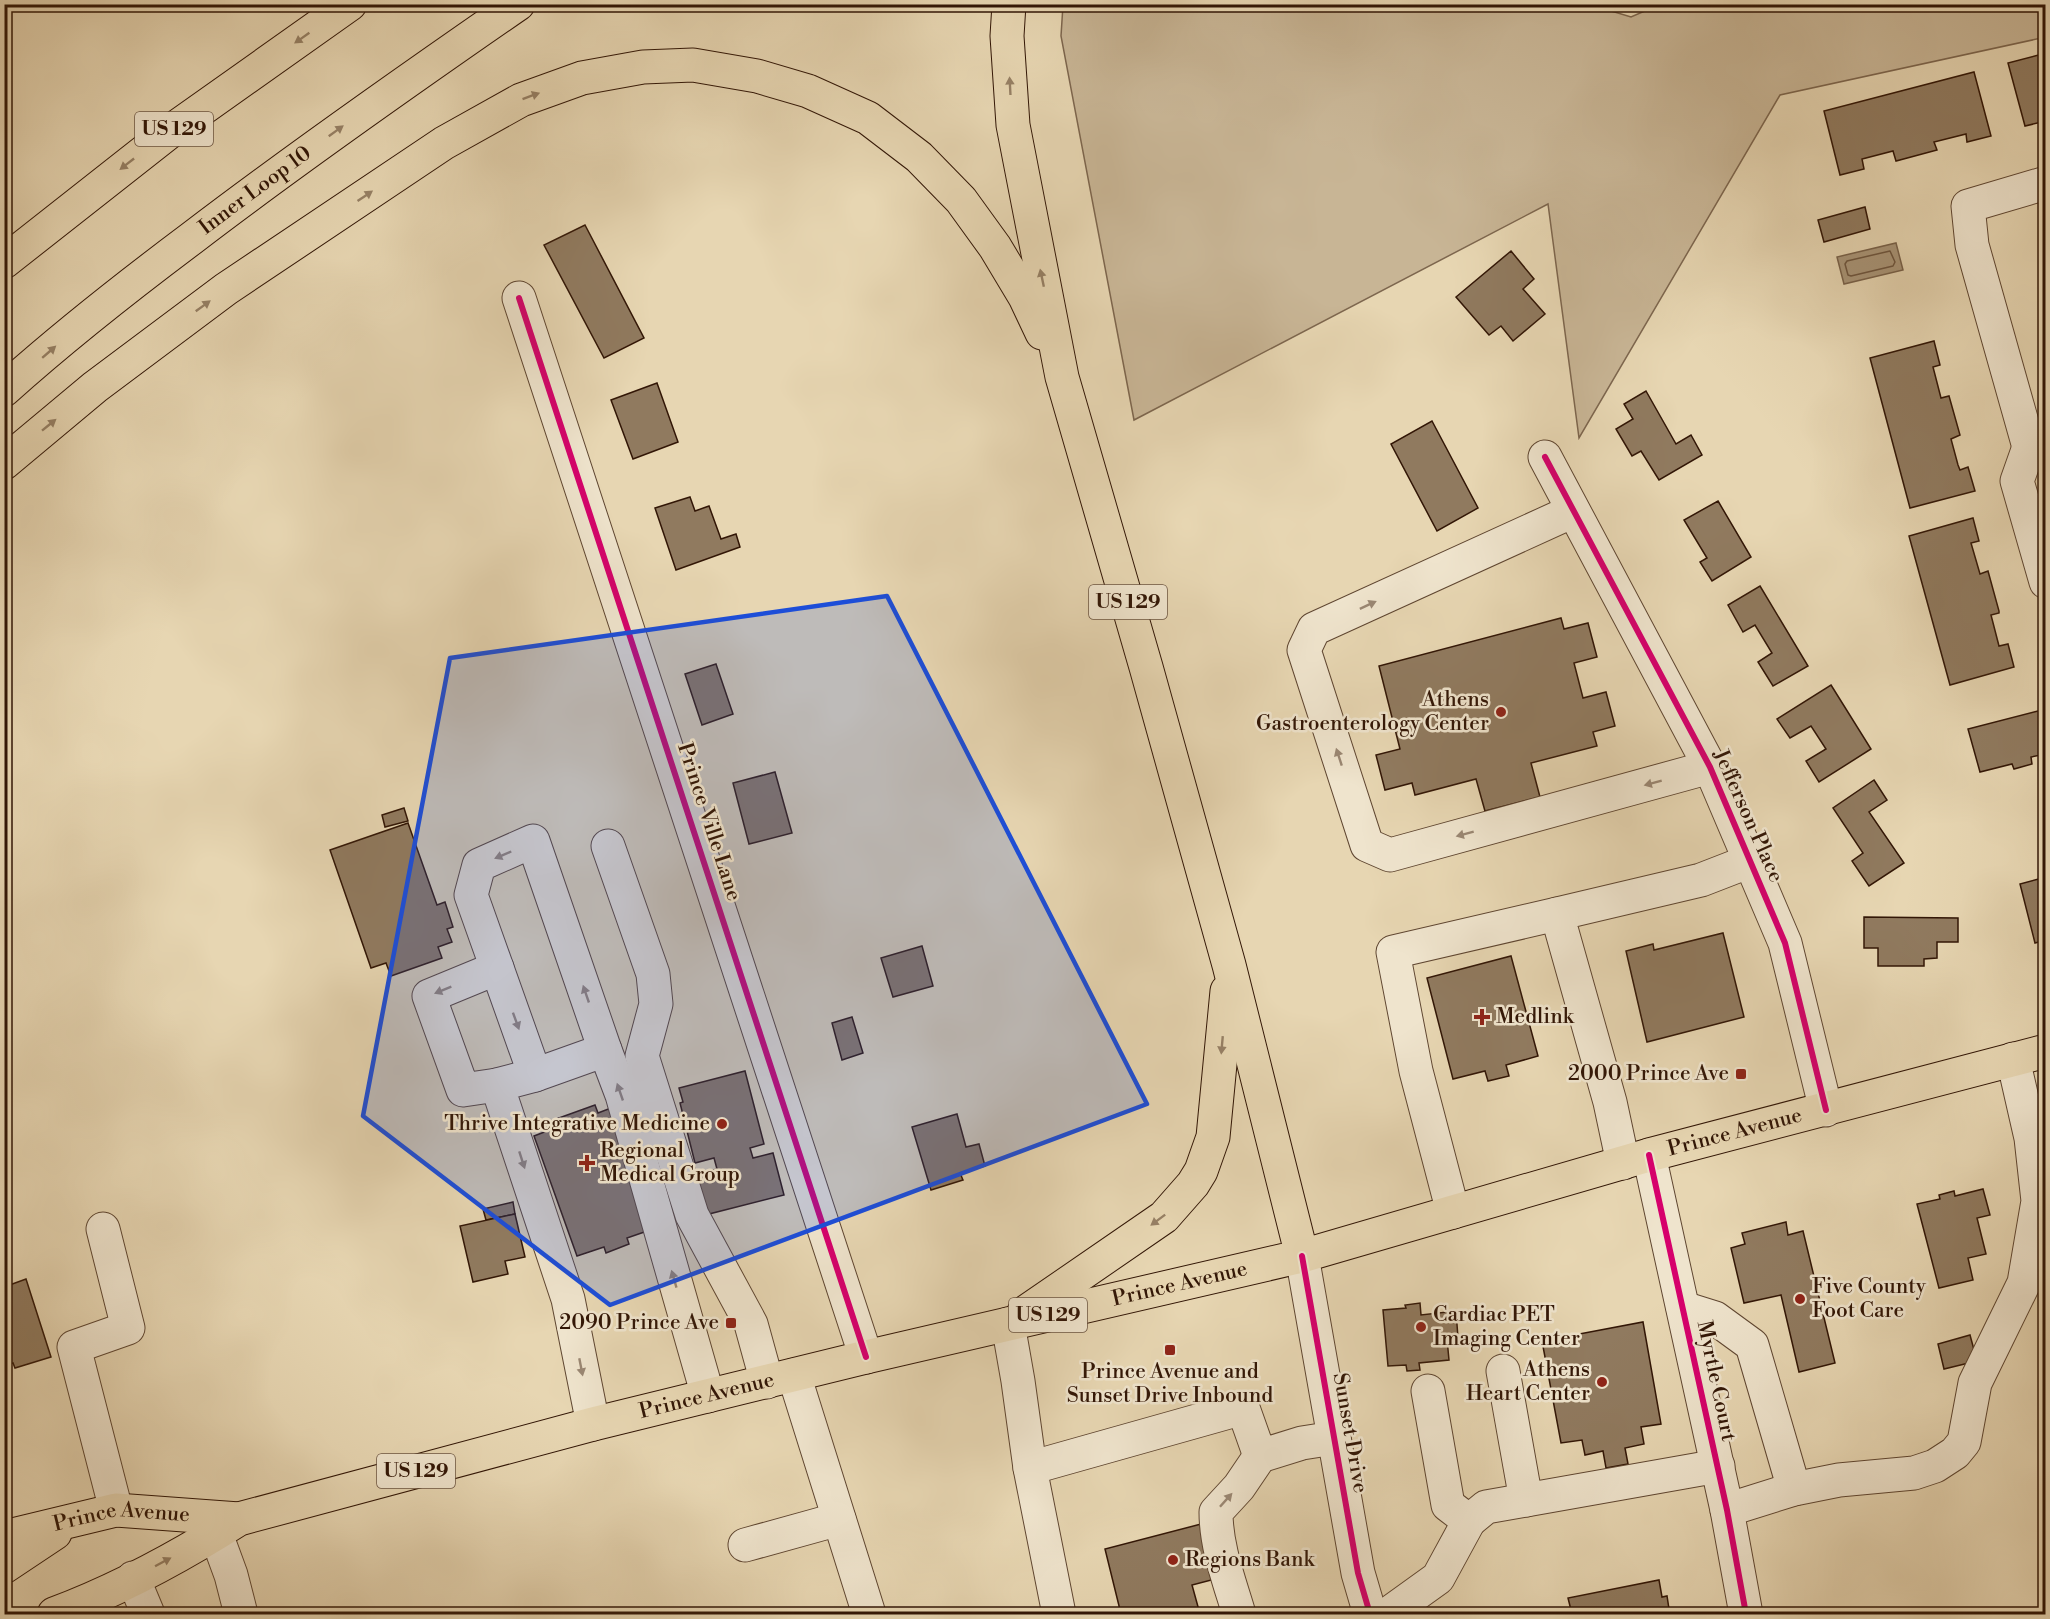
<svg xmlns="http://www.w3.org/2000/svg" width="2050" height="1619" font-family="'Libre Bodoni',serif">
<rect width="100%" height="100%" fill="#e7d6b2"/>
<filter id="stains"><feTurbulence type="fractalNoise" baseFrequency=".00333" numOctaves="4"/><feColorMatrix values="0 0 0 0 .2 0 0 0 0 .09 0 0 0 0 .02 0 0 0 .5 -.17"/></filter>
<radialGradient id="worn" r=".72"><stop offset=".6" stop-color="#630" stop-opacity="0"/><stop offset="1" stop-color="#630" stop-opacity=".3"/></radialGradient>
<polygon fill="#c8b595" stroke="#7d664e" stroke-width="1.5" points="1588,4 1631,17 1661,4 2045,4 2046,37 1780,95 1579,438 1548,204 1134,420 1061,36 1063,5"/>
<polygon fill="#a99578" stroke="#79624a" stroke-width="1.5" points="1896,243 1903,270 1844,284 1837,257"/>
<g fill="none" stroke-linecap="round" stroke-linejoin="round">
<polygon stroke="#6e563f" stroke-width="1.5" points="1890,251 1895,262 1893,266 1851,276 1848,275 1845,264 1847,261"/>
</g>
<g fill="#907a5f" stroke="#321606" stroke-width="1.5">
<polygon points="1898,4 1926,4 1926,8"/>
<polygon points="2046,53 2046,121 2025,126 2008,63"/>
<polygon points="1974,72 1991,136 1967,142 1966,134 1934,142 1937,150 1896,161 1893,151 1866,158 1862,159 1864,169 1840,175 1824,111"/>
<polygon points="1865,207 1870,229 1824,242 1818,220"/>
<polygon points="585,225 644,338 604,358 544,245"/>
<polygon points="1511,251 1534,279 1523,289 1545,314 1513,341 1501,326 1489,335 1456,297"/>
<polygon points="1934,341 1940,365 1933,367 1941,398 1949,396 1960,435 1951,439 1958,465 1960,470 1968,467 1975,491 1910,508 1870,358"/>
<polygon points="657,383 678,442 633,459 611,400"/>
<polygon points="1646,391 1676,444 1691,435 1702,455 1659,480 1641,451 1632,456 1616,429 1633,419 1624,404"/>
<polygon points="1432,421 1478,508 1437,531 1391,444"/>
<polygon points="690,497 695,511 709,506 721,539 736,534 740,547 676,570 655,508"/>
<polygon points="1718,501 1751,557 1712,581 1700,562 1707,558 1684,520"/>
<polygon points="1973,518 1979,541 1971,543 1980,574 1988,571 1999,611 1999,613 1991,615 1999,646 2008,644 2014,667 1950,685 1909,536"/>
<polygon points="1760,586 1808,666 1773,686 1758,662 1772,653 1755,625 1743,632 1728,605"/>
<polygon points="1561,618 1564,629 1588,623 1597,657 1574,663 1583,698 1606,692 1615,726 1593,732 1597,746 1531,763 1540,797 1485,811 1476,779 1415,795 1412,783 1385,790 1376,755 1400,749 1379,666"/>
<polygon points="716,664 733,714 702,725 685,674"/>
<polygon points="1831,685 1871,749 1819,782 1806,761 1826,749 1811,726 1790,738 1777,719"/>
<polygon points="2046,709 2046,754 2031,757 2032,764 2014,769 2012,764 1980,772 1968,729"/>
<polygon points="775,772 792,833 749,844 733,783"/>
<polygon points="1874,780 1887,800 1869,812 1904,863 1869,886 1852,861 1863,853 1833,808"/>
<polygon points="404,808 408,821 385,827 382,815"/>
<polygon points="408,823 437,905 445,902 453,927 447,929 452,942 438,947 442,958 391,976 386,963 371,968 330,850"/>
<polygon points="2046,877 2046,940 2035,943 2020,884"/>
<polygon points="1864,917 1958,918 1958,942 1937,942 1937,958 1924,959 1924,966 1878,966 1878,948 1864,948"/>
<polygon points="1723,933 1744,1017 1647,1042 1626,951 1653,944 1654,950"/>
<polygon points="922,946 933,986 893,997 881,958"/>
<polygon points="1511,956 1538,1056 1506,1065 1509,1076 1488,1081 1485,1071 1453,1079 1427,978"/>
<polygon points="852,1017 863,1053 842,1060 832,1023"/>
<polygon points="745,1071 764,1144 750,1148 753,1158 773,1153 784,1195 705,1215 696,1175 717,1169 714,1158 695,1163 680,1103 683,1102 679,1088"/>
<polygon points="595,1105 598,1113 611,1108 653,1229 627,1238 629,1244 606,1253 604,1247 577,1256 534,1136 547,1131 545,1123"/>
<polygon points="957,1114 966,1147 979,1144 985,1166 960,1173 963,1180 931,1190 912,1127"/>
<polygon points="1983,1189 1990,1215 1977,1218 1986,1254 1968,1258 1973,1280 1939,1288 1917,1204 1940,1199 1939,1195 1954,1191 1955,1196"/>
<polygon points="513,1202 515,1214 486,1220 483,1209"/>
<polygon points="515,1214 525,1257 505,1261 508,1274 473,1282 460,1226"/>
<polygon points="1786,1222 1788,1235 1803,1231 1835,1363 1799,1372 1781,1295 1744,1303 1731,1248 1745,1244 1742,1233"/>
<polygon points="26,1279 51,1357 15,1368 13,1363 4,1366 4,1287"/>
<polygon points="1420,1303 1421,1315 1456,1311 1458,1338 1447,1339 1449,1360 1419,1363 1420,1370 1407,1371 1406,1365 1388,1366 1383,1310 1406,1308 1405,1305"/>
<polygon points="1643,1322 1661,1424 1641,1427 1644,1444 1625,1448 1628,1464 1606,1468 1603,1451 1585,1455 1582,1440 1561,1443 1542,1341"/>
<polygon points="1970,1335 1977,1361 1944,1369 1938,1344"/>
<polygon points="1228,1517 1242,1572 1192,1585 1200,1614 1121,1614 1105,1549"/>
<polygon points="1659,1580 1662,1597 1667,1596 1669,1609 1665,1609 1666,1614 1572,1614 1568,1598"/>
</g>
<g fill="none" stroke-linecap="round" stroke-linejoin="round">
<defs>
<g id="minor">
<polyline points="2046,183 1968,206 1972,245 2029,447 2046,444"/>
<polyline points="519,298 866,1357"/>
<polyline points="2029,447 2017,481 2046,582"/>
<polyline points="1545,457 1710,767 1785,943 1826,1110"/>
<polyline points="1573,511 1314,629 1304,650 1367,845 1390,855 1710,767"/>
<polyline points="608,846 653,974 656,1004 642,1056 692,1215 751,1324 767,1382"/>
<polyline points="497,968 429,996 463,1090 497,1085"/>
<polyline points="535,1075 471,895 479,865 533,841 605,1050"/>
<polyline points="1649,1155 1727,1510 1746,1614"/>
<polyline points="1623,1163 1610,1102 1557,914 1701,880 1750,861"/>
<polyline points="1453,1212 1416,1071 1393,952 1557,914"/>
<polyline points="103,1229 128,1328 74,1347 116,1510"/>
<polyline points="1302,1256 1358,1573 1370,1614"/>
<polyline points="1683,1308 1715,1318 1752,1345 1794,1489"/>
<polyline points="1008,1324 1018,1381 1030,1468 1059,1614"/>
<polyline points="1503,1371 1526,1500 1718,1466"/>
<polyline points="794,1375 869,1614"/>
<polyline points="1428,1391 1448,1505 1469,1521 1486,1507 1526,1500"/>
<polyline points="593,1424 568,1299 497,1085 535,1075 605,1050 622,1095 708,1396"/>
<polyline points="1030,1468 1243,1408 1260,1456 1302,1443 1334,1438"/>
<polyline points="1727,1510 1794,1489 1839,1480 1914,1473 1935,1466 1955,1453 1964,1442 1975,1383 2024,1283 2038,1201 2031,1138 2013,1059"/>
<polyline points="216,1534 231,1575 241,1614"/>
<polyline points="745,1545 839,1519"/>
<polyline points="133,1578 148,1614"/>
<path d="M1239,1614C1229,1580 1216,1547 1216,1512L1239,1487L1260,1456"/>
<polyline points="1388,1614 1438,1578 1469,1521"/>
</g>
<g id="major">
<path id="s1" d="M1302,1256L1649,1155L2046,1051"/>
</g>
<g id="highway">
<polyline points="4,262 168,133 350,4"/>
<path id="s2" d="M4,390C64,336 128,286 192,238C298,157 408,80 518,4"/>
<polyline points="4,463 95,387 226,289 444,143 521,100 582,78 643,67 693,65 757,76 808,91 868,118 919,157 961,200 995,247 1025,297 1042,333"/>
<polyline points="1023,1314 1164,1217 1193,1184 1201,1171 1213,1137 1227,991"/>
<path id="s3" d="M4,1537L116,1510L239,1519"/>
<polyline points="4,1567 55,1533"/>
<path id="s4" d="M54,1614C118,1590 181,1556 239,1519L593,1424L866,1357L1302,1256L1229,965L1146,667L1062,377L1013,125L1007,36L1009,4"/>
</g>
</defs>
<use href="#minor" stroke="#5f4631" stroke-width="35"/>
<use href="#major" stroke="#321606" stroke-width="35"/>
<use href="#highway" stroke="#321606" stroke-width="35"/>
<use href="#minor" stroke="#efe4cd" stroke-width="33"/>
<use href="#major" stroke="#e7d6b2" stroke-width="33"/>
<use href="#highway" stroke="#e7d6b2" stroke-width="33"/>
<defs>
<g id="cycleway">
<polyline points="519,298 866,1357"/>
<polyline points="1545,457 1710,767 1785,943 1826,1110"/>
<polyline points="1649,1155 1727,1510 1746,1614"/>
<polyline points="1302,1256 1358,1573 1370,1614"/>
</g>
</defs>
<use href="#cycleway" stroke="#efe4cd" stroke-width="10"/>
<use href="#cycleway" stroke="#d6006c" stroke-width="6"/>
</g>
<defs><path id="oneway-solid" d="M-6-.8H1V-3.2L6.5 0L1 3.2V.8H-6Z" transform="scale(1.5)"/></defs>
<g fill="#968065">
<use href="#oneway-solid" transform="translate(302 38) rotate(145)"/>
<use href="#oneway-solid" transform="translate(1010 86) rotate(-93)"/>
<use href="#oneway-solid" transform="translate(531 96) rotate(-20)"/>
<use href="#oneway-solid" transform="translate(336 131) rotate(-36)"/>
<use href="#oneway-solid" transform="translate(127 164) rotate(142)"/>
<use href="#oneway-solid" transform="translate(365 196) rotate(-34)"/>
<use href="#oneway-solid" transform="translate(1042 278) rotate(-102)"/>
<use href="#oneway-solid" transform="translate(203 306) rotate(-36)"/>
<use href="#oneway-solid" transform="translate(49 352) rotate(-41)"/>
<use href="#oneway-solid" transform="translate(49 425) rotate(-39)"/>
<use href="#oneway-solid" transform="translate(1222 1045) rotate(95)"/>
<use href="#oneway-solid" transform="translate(1158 1220) rotate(143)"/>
<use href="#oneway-solid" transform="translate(163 1562) rotate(-28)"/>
</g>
<g fill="#9a8773">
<use href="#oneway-solid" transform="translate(1368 605) rotate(-25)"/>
<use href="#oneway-solid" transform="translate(1339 757) rotate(-108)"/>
<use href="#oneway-solid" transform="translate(1653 783) rotate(165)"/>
<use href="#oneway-solid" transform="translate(1465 834) rotate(165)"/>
<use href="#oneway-solid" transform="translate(503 855) rotate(157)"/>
<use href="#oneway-solid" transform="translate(443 990) rotate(158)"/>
<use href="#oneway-solid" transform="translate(586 994) rotate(-109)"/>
<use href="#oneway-solid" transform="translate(516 1021) rotate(70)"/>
<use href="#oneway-solid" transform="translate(620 1092) rotate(-109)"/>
<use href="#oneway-solid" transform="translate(522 1160) rotate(72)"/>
<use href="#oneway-solid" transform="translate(674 1279) rotate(-106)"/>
<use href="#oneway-solid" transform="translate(581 1367) rotate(79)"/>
<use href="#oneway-solid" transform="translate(1226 1500) rotate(-48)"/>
</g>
<path fill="#1d4ed8" fill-opacity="0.2" stroke="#1d4ed8" stroke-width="4.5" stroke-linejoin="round" d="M887,596L1147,1104L610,1305L363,1116L450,658Z"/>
<g fill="#8f2418" stroke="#efe4cd" stroke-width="2">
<circle cx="1501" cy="712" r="6"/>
<path d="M1479 1008h6v6h6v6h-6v6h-6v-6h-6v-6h6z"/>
<rect x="1735" y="1068" width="12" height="12" rx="3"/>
<circle cx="722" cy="1124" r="6"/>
<path d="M584 1154h6v6h6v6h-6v6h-6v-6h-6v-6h6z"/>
<circle cx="1800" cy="1299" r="6"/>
<rect x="725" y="1317" width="12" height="12" rx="3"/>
<circle cx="1421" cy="1327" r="6"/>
<rect x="1164" y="1344" width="12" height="12" rx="3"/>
<circle cx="1602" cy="1382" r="6"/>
<circle cx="1173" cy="1560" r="6"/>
</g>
<g text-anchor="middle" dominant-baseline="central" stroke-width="5" stroke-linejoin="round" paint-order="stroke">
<g fill="#efe4cd" stroke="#6b5442" stroke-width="1.5">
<rect x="135" y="112" width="78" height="34" rx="4.5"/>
<rect x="1089" y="585" width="78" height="34" rx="4.5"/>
<rect x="1009" y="1298" width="78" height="34" rx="4.5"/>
<rect x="377" y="1454" width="78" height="34" rx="4.5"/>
</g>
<g font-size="20" font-weight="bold" fill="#321606">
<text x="174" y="129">US 129</text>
<text x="1128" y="602">US 129</text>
<text x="1048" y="1315">US 129</text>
<text x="416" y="1471">US 129</text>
</g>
<g font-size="21" fill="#321606" stroke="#efe4cd">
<text stroke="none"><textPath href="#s2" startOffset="321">Inner Loop 10</textPath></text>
<text transform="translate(1748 816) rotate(66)">Jefferson Place</text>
<text transform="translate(709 822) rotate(72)">Prince Ville Lane</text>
<text stroke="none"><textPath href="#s1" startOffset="450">Prince Avenue</textPath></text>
<text stroke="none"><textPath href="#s4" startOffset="1178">Prince Avenue</textPath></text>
<text transform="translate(1716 1381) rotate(78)">Myrtle Court</text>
<text stroke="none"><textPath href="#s4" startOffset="692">Prince Avenue</textPath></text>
<text transform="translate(1350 1433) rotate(80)">Sunset Drive</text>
<text stroke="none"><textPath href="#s3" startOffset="120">Prince Avenue</textPath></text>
</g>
<g font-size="21" fill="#321606" stroke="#efe4cd" text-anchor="end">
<text x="1489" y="700">Athens<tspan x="1489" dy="24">Gastroenterology Center</tspan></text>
<text x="1496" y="1017" text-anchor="start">Medlink</text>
<text x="1729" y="1074">2000 Prince Ave</text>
<text x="710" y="1124">Thrive Integrative Medicine</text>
<text x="600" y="1151" text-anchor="start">Regional<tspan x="600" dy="24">Medical Group</tspan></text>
<text x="1812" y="1287" text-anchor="start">Five County<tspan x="1812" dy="24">Foot Care</tspan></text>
<text x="1433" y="1315" text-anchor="start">Cardiac PET<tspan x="1433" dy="24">Imaging Center</tspan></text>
<text x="719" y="1323">2090 Prince Ave</text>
<text x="1590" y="1370">Athens<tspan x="1590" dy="24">Heart Center</tspan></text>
<text x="1170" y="1372" text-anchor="middle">Prince Avenue and<tspan x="1170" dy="24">Sunset Drive Inbound</tspan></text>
<text x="1185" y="1560" text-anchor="start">Regions Bank</text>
</g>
</g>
<rect width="2050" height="1619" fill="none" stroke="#e7d6b2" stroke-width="24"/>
<rect x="6" y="6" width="2038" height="1607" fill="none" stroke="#321606" stroke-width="3"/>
<rect x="12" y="12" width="2026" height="1595" fill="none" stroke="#321606" stroke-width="1.5"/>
<rect width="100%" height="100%" filter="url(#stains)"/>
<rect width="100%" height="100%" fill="url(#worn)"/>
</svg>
